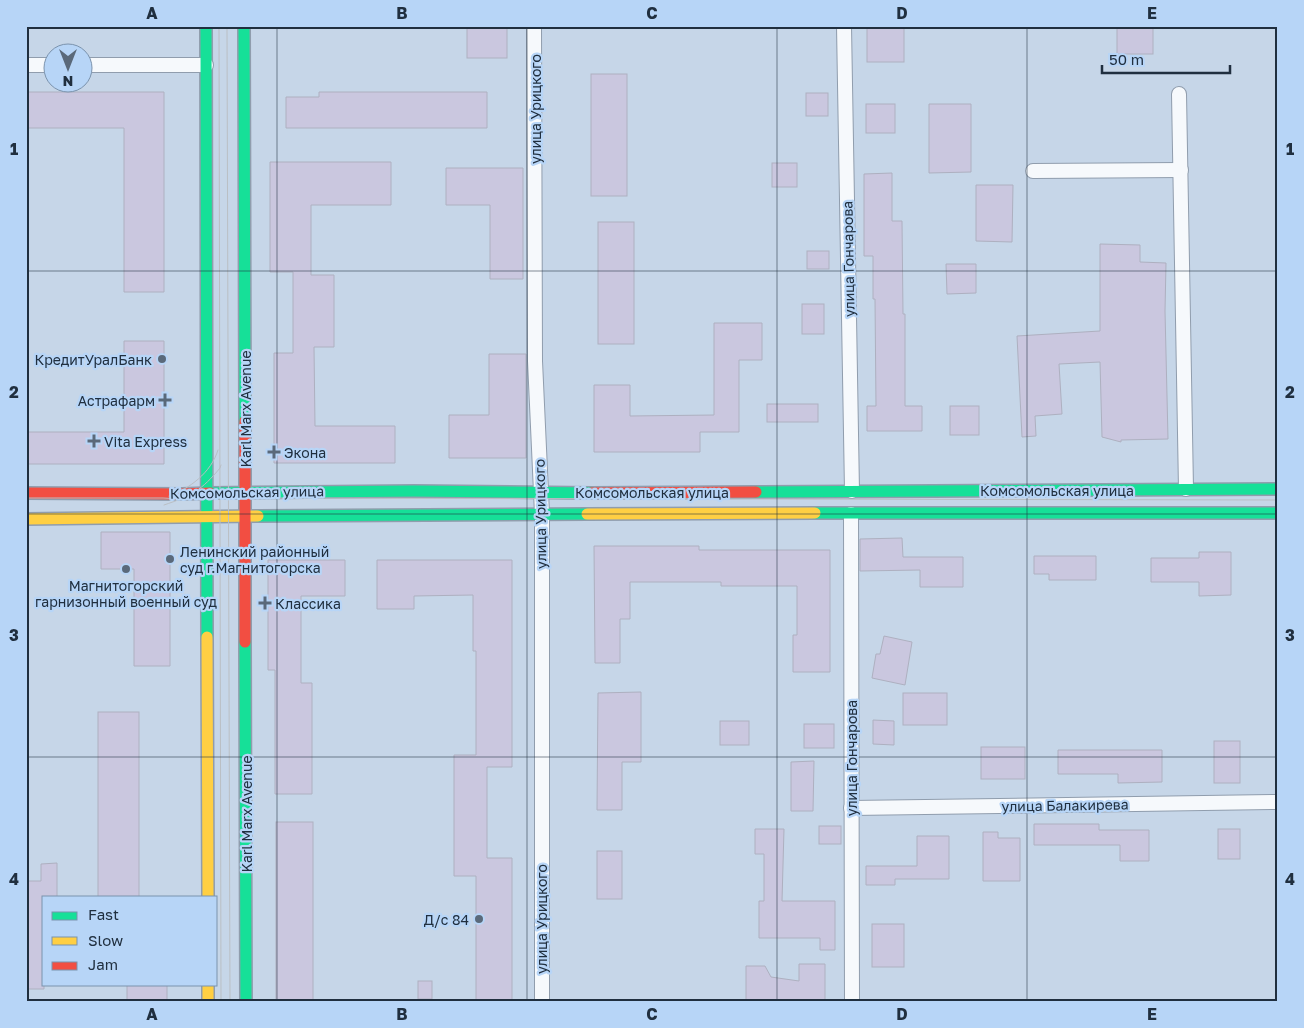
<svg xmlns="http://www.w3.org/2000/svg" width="1304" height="1028" font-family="'Golos Text',sans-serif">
<rect width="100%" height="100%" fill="#c6d6e8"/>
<rect fill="#b3ceb3" x="26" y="26" width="148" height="2"/>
<g fill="#cac7df" stroke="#aeb0c0">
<rect x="467" y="26" width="40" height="32"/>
<rect x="867" y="26" width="37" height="36"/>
<rect x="1117" y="26" width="36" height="28"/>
<rect x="591" y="74" width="36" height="122"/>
<polygon points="26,92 164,92 164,292 124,292 124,128 26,128"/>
<polygon points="319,92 487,92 487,128 286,128 286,97 319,97"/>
<rect x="806" y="93" width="22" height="23"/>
<rect x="866" y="104" width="29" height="29"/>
<polygon points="929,104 971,104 971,172 929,173"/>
<polygon points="270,162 391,162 391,205 311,205 311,275 334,275 334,347 314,347 315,426 395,426 395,463 274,463 274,353 293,353 293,272 270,272"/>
<rect x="772" y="163" width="25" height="24"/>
<polygon points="446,168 523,168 523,279 490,279 490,205 446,205"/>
<polygon points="892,173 892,221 902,221 903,314 905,314 905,406 922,406 922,431 867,431 867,406 876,406 875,299 873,299 873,256 864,256 864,174"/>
<polygon points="976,185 1013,185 1012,242 976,241"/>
<rect x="598" y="222" width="36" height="122"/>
<polygon points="1100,244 1140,245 1140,262 1166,263 1165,311 1168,439 1121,440 1121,442 1102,437 1100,362 1059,364 1062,414 1035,416 1036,436 1022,437 1017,336 1100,331"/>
<rect x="807" y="251" width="22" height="18"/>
<polygon points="946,264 976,264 976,293 947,294"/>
<rect x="802" y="304" width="22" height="30"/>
<polygon points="714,323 762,323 762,360 739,360 739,432 700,432 700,452 594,452 594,385 630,385 630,416 714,415"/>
<polygon points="124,341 164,341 164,464 26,464 26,432 124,432"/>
<polygon points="489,354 526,354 526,458 449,458 449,415 489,415"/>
<rect x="767" y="404" width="51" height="18"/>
<rect x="950" y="406" width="29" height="29"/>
<polygon points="101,532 170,532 170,666 134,666 134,569 101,569"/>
<polygon points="902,538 903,557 963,557 963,587 920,587 920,570 860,571 860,539"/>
<polygon points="594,546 699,546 699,550 830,550 830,672 793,672 793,635 797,635 797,586 721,586 721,582 630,582 630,619 620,619 620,663 595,663"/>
<polygon points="1199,552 1231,552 1231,595 1199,596 1199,582 1151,582 1151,558 1199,558"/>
<polygon points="1034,556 1096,556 1096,580 1049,580 1049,574 1034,574"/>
<polygon points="268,560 345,560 345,596 301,596 301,683 312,683 312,794 275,794 275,670 268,670"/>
<polygon points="377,560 512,560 512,767 487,767 487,858 512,858 512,1002 476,1002 476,876 454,876 454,755 476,755 476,651 473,651 473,595 414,596 414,609 377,609"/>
<polygon points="884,636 912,642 905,685 872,678 876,654 880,654"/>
<polygon points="641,692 641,762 622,762 622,810 597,810 598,693"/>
<rect x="903" y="693" width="44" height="32"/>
<rect x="98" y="712" width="41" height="185"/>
<polygon points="873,720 894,721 894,745 873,744"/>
<rect x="720" y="721" width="29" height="24"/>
<rect x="804" y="724" width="30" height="24"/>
<rect x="1214" y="741" width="26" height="42"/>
<rect x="981" y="747" width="44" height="32"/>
<polygon points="1058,750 1162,750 1162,782 1118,783 1118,774 1058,774"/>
<polygon points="814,761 813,811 791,811 791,762"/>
<rect x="276" y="822" width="37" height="180"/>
<polygon points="1034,824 1099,824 1099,830 1149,830 1149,861 1120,861 1120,845 1034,845"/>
<rect x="819" y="826" width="22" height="18"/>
<polygon points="755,829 784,829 782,901 835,901 835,950 820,950 820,938 759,938 759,901 764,901 764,854 755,854"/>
<rect x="1218" y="829" width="22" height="30"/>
<polygon points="983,832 998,832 998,838 1020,838 1020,881 983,881"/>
<polygon points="917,836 949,836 949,879 895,879 895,885 866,885 866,866 917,866"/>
<rect x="597" y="851" width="25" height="48"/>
<polygon points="57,863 57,897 44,897 44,989 26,989 26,881 41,881 41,864"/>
<rect x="872" y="924" width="32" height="43"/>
<polygon points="799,964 825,964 825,1002 746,1002 746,966 765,966 771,977 799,981"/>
<rect x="418" y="981" width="14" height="18"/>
<rect x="127" y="984" width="40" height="18"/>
</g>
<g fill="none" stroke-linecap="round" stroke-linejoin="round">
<defs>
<g id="street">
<polyline points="534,26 535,361 542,514 542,1002"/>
<polyline points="844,26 852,491"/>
<polyline points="26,65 52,65"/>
<polyline points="82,65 206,65"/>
<polyline points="1179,94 1186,489"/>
<polyline points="1033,171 1181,170"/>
<polyline points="851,514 852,1002"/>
<polyline points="851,808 1278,802"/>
</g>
<g id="fast">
<polyline points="206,26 207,637"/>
<polyline points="244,26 245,421"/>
<polyline points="756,492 1278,489"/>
<polyline points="210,493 414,491 591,493"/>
<polyline points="815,513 1278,513"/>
<polyline points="258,516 587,514"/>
<polyline points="245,642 246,1002"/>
</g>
<g id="slow">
<polyline points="587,514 815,513"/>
<polyline points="26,519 258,516"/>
<polyline points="207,637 208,897"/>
<polyline points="208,984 208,1002"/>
</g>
<g id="jam">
<polyline points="245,421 245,642"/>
<polyline points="26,493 182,494 210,493"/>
<polyline points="591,493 756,492"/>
</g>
</defs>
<use href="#street" stroke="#909dad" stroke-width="16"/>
<use href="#fast" stroke="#909dad" stroke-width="14"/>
<use href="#slow" stroke="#909dad" stroke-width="14"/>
<use href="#jam" stroke="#909dad" stroke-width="14"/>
<use href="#street" stroke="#f6f9fc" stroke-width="14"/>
<use href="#fast" stroke="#16e098" stroke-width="11"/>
<use href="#slow" stroke="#ffcf43" stroke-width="11"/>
<use href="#jam" stroke="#f24e42" stroke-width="11"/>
<g stroke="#babfc4" stroke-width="1">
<polyline points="219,26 221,1002"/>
<polyline points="227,26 230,1002"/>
<path d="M169,496C189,489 211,473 218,450"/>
<polyline points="26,498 163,498 182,499 186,498 221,498 1278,500"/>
<path d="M164,505C191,496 202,490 220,468L221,465"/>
</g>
</g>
<path fill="none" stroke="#202f3f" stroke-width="1" stroke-opacity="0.55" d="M277,26V1002M527,26V1002M777,26V1002M1027,26V1002M26,271H1278M26,514H1278M26,757H1278"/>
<g fill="#5a697a" stroke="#b7d5f7" stroke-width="2">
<circle cx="162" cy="359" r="5"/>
<path d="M162.5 392.5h5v5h5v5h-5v5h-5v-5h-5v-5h5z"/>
<path d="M91.5 433.5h5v5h5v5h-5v5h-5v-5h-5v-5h5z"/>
<path d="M271.5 444.5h5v5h5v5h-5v5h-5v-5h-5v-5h5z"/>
<circle cx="170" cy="559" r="5"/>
<circle cx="126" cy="569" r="5"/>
<path d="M262.5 595.5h5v5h5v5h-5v5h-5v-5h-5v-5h5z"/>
<circle cx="479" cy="919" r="5"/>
</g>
<g text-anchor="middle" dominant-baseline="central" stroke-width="4.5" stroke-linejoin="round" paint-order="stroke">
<g font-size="14" fill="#202f3f" stroke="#b7d5f7">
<text transform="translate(535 109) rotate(-90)">улица Урицкого</text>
<text transform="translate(848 259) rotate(-91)">улица Гончарова</text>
<text transform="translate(245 409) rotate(-90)">Karl Marx Avenue</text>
<text x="1057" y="490">Комсомольская улица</text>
<text transform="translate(247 492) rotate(-1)">Комсомольская улица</text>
<text x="652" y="492">Комсомольская улица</text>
<text transform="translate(540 514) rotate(-91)">улица Урицкого</text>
<text transform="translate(851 758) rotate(-90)">улица Гончарова</text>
<text transform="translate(1065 805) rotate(-1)">улица Балакирева</text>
<text transform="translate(246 814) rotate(-90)">Karl Marx Avenue</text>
<text transform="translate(541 919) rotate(-90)">улица Урицкого</text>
</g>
<g font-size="14" fill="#202f3f" stroke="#b7d5f7" text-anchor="start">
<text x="152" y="359" text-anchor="end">КредитУралБанк</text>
<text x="155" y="400" text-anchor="end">Астрафарм</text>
<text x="104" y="441">Vita Express</text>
<text x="284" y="452">Экона</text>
<text x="180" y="551">Ленинский районный<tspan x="180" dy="16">суд г.Магнитогорска</tspan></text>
<text x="126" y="585" text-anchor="middle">Магнитогорский<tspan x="126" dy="16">гарнизонный военный суд</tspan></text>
<text x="275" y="603">Классика</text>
<text x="469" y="919" text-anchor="end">Д/с 84</text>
</g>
</g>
<rect width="1304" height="1028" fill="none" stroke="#b7d5f7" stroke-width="55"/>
<rect x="42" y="896" width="175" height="90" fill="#b7d5f7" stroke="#7b93ad"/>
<rect x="52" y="912" width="25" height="8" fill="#16e098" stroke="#7b93ad"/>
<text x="88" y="920" font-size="15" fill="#202f3f">Fast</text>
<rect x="52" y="937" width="25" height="8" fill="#ffcf43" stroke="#7b93ad"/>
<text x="88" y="946" font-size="15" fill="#202f3f">Slow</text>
<rect x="52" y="962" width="25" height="8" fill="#f24e42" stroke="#7b93ad"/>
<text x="88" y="970" font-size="15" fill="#202f3f">Jam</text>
<g transform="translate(68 68) rotate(180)"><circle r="24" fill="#b7d5f7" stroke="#7b93ad"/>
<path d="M0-4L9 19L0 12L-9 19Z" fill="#5a697a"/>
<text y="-8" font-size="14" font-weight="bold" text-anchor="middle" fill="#202f3f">N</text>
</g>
<path d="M1102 65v8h128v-8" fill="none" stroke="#202f3f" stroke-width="2.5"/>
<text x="1109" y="65" font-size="15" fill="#202f3f" stroke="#b7d5f7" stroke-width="4" paint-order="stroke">50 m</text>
<rect x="28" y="28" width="1248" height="972" fill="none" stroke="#202f3f" stroke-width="2"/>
<g font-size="16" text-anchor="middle" font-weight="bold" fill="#202f3f">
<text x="152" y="19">A</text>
<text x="402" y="19">B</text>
<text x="652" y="19">C</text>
<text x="902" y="19">D</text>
<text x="1152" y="19">E</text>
<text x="14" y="155">1</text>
<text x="1290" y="155">1</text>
<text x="14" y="398">2</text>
<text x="1290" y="398">2</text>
<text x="14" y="641">3</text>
<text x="1290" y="641">3</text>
<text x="14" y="885">4</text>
<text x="1290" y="885">4</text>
<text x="152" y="1020">A</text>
<text x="402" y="1020">B</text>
<text x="652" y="1020">C</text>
<text x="902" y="1020">D</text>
<text x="1152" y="1020">E</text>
</g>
</svg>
